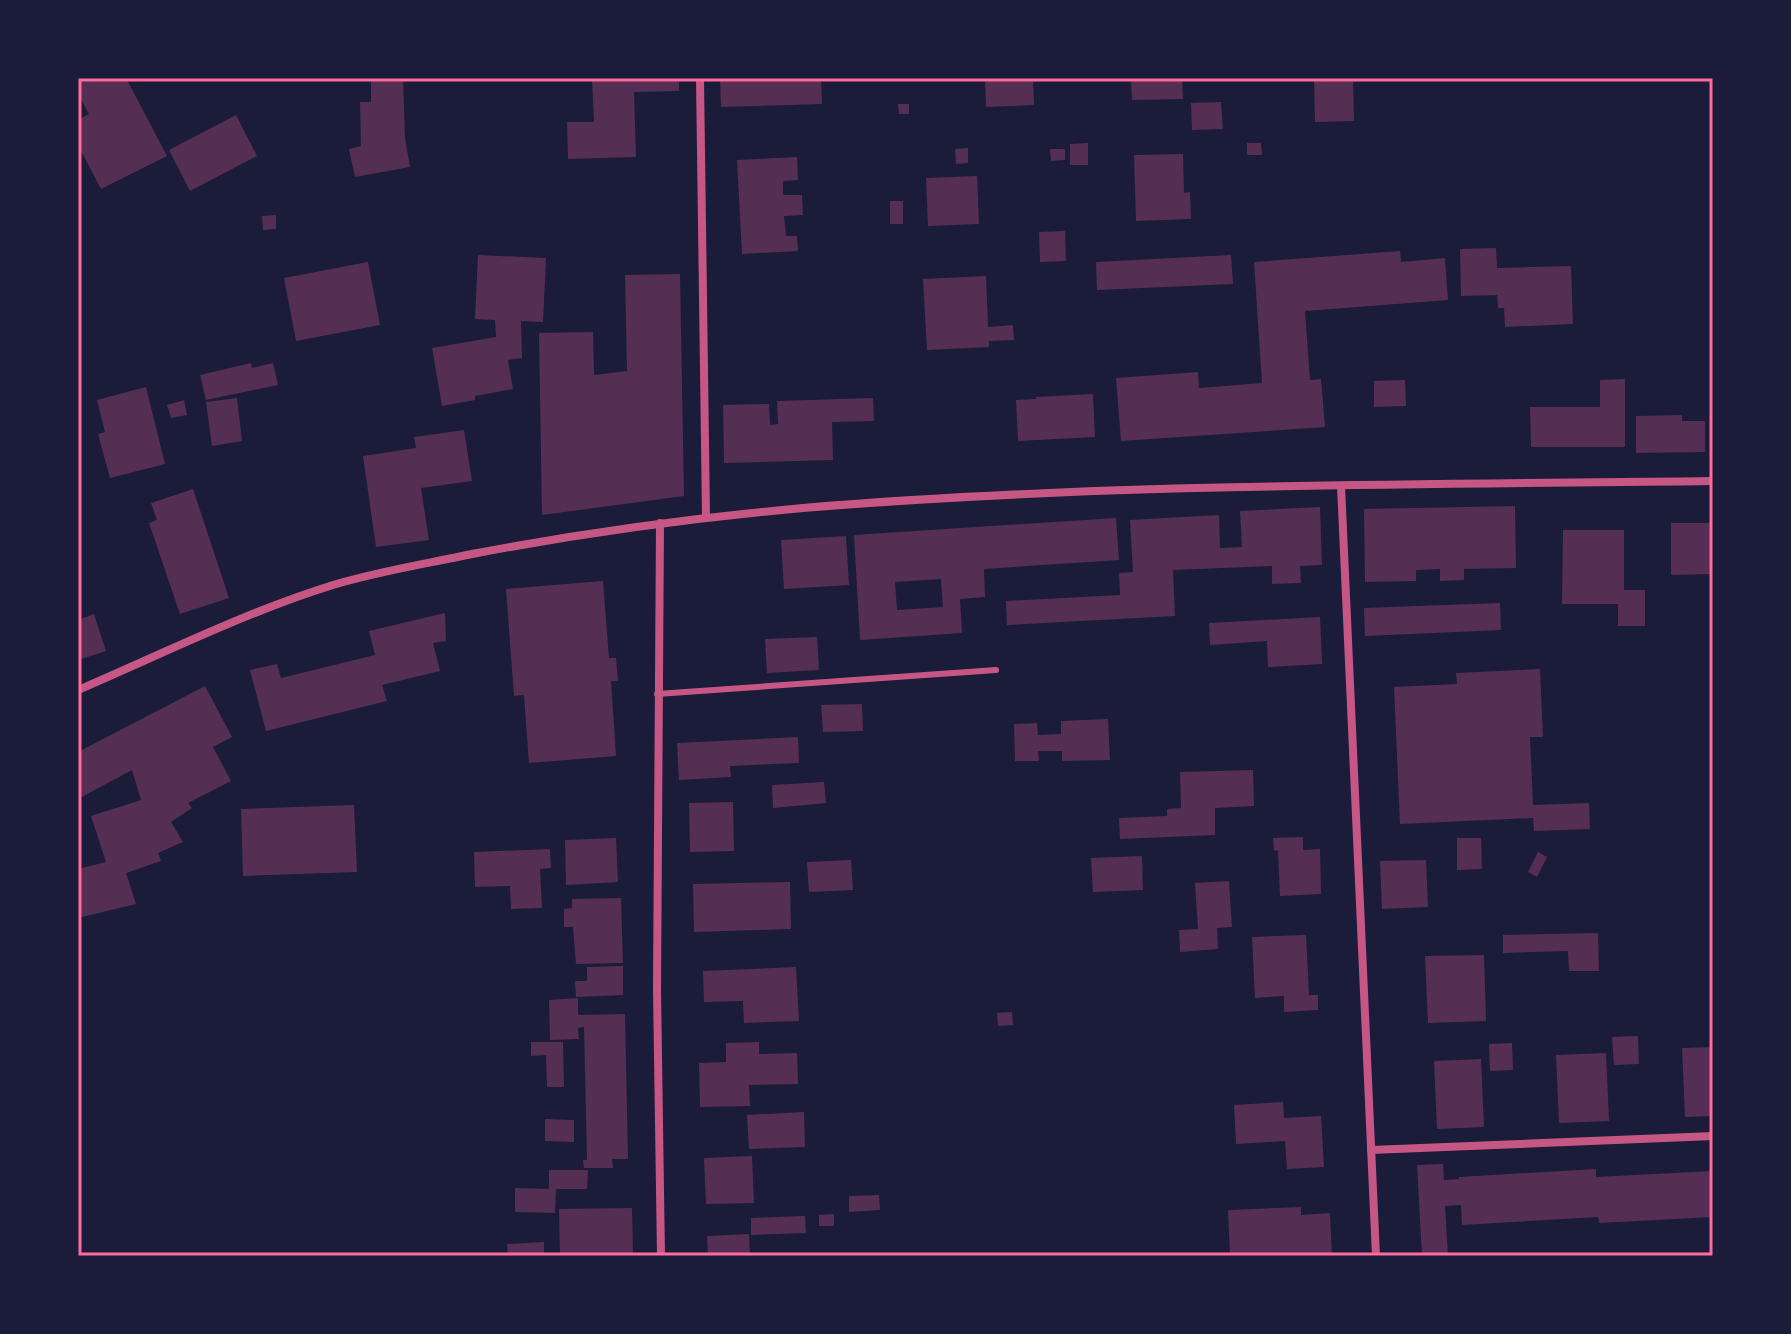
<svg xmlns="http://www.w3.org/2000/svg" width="1791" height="1334" font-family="'Roboto Condensed',sans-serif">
<rect width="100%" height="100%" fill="#1b1b3a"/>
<g fill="#542f53" fill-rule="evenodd">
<polygon points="78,78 126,78 167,156 101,189 78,145 78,120 89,114 78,94"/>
<polygon points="371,78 403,78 405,138 410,167 355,177 349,149 361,146 360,102 371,102"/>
<polygon points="592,78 679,78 679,91 634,92 636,157 568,159 567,122 594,122"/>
<polygon points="720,78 821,78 822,104 721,107"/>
<polygon points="985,78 1033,78 1034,105 986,107"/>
<polygon points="1131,78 1182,78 1183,99 1132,100"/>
<polygon points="1314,78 1353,78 1354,121 1315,122"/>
<polygon points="1221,102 1223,129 1192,130 1191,103"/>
<polygon points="898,104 909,104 909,114 899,114"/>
<polygon points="236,115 257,156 190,191 169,150"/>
<polygon points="1088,143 1088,165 1070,165 1070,144"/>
<polygon points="1247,143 1261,143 1262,155 1247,155"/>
<polygon points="968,148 968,163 956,164 955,149"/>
<polygon points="1050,149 1065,149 1065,160 1051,161"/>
<polygon points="1183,154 1184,193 1190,192 1191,219 1136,221 1134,155"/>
<polygon points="797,157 798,180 783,181 783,195 802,195 803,215 784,216 786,236 797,236 798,251 742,254 737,160"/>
<polygon points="977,176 979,224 928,226 926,178"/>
<rect x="890" y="201" width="13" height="23"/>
<polygon points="276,215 276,229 263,230 262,216"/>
<polygon points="1065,231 1066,261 1040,262 1039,232"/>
<polygon points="1496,248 1497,268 1571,266 1573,324 1505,327 1504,308 1498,308 1497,295 1461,296 1460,249"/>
<polygon points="1400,251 1401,262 1445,258 1448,300 1305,311 1310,380 1321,379 1325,427 1121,441 1116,378 1198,372 1199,388 1262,383 1254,262"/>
<polygon points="478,255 546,258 543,322 521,321 522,358 508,360 513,389 475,396 475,400 442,406 432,348 496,337 495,320 475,319"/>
<polygon points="1231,255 1233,284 1097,290 1096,262"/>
<polygon points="368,262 380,325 296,341 284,278"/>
<polygon points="680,274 684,496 542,515 539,333 593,332 594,375 627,371 625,275"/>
<polygon points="986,276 988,327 1013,325 1014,340 989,341 989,347 927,350 923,279"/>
<polygon points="251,363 252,368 273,363 278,385 206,400 200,375"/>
<polygon points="1625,379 1625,447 1531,447 1530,407 1600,407 1600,380"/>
<polygon points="1405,380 1406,406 1374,407 1374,381"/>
<polygon points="146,387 165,464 110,478 98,434 105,432 97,400"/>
<polygon points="1093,394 1095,437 1018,441 1016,400 1036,399 1036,397"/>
<polygon points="237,398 242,441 212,446 206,402"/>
<polygon points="873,398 874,421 832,422 833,460 724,463 723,405 769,404 770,425 778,424 777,401"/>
<polygon points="184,400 187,415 171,418 167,405"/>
<polygon points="1682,415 1682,421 1705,421 1705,452 1636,453 1636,416"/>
<polygon points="464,430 472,481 421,488 429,540 376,547 363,456 416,448 414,437"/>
<polygon points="193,489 229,598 180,614 149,523 157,520 151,503"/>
<polygon points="1515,506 1516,568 1464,569 1464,580 1440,581 1440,569 1416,570 1416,581 1365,582 1364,509"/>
<polygon points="1320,507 1322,565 1300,566 1301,583 1272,584 1272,566 1173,570 1175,616 1007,625 1006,601 1120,595 1119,573 1133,572 1130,520 1219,515 1220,548 1242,547 1240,511"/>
<path d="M1116,518L1119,560L984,569L985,597L960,599L962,633L860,640L854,535ZM941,579L943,607L897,610L895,582Z"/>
<polygon points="1671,523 1713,523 1713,574 1671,575"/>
<polygon points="1563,530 1624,530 1624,590 1645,590 1645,626 1618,626 1618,604 1562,604"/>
<polygon points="846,536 849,585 784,589 781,540"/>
<polygon points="603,581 609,658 616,658 618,681 611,681 616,756 529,763 524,695 514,696 506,589"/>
<rect x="1710" y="586" width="3" height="34"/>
<polygon points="1500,603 1501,630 1365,636 1364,608"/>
<polygon points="445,613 446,641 433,643 440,671 382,685 387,701 266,731 250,670 277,664 281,678 375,655 369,631"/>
<polygon points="94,614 106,651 78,660 78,620"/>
<polygon points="1320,617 1322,664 1268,667 1267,641 1210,645 1209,623"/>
<polygon points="817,637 819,670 767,673 765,639"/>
<polygon points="1540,669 1543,737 1530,737 1533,805 1589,803 1590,829 1534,831 1533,818 1400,824 1394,687 1457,684 1456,673"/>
<polygon points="205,686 232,737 213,747 231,781 188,803 192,808 171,822 183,842 158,853 161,861 126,873 136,904 78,918 78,869 106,862 91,816 141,800 132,770 78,799 78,752"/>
<polygon points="862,704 863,731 823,732 821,705"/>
<polygon points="1108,719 1110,760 1062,761 1062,751 1038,751 1039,761 1015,761 1014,724 1037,723 1038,735 1061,734 1061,721"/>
<polygon points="798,737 799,763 730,766 731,777 679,780 677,743"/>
<polygon points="1253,770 1254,806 1215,808 1215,835 1120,839 1119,818 1167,816 1167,809 1181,808 1180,772"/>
<polygon points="824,782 826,803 773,808 772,785"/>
<polygon points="733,802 734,851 690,852 689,803"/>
<polygon points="354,805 357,872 243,876 241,809"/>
<polygon points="1303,837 1303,850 1320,849 1321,894 1280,896 1278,850 1274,851 1273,838"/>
<polygon points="616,838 618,882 566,885 565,840"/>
<polygon points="1457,838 1481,838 1482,869 1457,870"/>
<polygon points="550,849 551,868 540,869 542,908 511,909 510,886 475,887 474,852"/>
<polygon points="1538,852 1547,857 1537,877 1528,872"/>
<polygon points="1142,856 1143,890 1093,892 1091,858"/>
<polygon points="851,860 853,890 809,892 807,862"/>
<polygon points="1426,860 1428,907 1382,909 1380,861"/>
<polygon points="1229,881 1232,927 1217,928 1218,949 1180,952 1179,930 1198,929 1195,883"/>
<polygon points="790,882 791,929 694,932 693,884"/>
<polygon points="621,898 623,963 576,964 573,927 564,927 564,909 572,908 572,899"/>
<polygon points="1598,933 1599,971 1569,971 1568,951 1503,953 1503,935"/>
<polygon points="1306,935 1309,995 1318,995 1318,1010 1284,1012 1284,996 1255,998 1252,937"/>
<polygon points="1484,955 1486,1021 1428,1023 1425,956"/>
<polygon points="623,966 623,995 576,997 575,981 587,981 587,967"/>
<polygon points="796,967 799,1021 744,1023 743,1001 704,1002 703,971"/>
<polygon points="578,998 578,1015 625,1014 628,1159 612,1159 613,1168 584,1168 583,1160 587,1160 584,1027 578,1028 579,1039 550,1040 549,1000"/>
<polygon points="1012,1012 1013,1025 998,1026 997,1013"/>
<polygon points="1638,1036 1639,1064 1614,1065 1612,1037"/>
<polygon points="531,1042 563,1042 564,1087 547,1087 546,1055 531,1056"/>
<polygon points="759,1042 759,1054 797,1053 798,1084 749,1085 750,1106 700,1107 699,1063 726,1062 726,1043"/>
<polygon points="1512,1043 1513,1070 1490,1071 1489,1044"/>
<polygon points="1713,1047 1713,1116 1685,1117 1682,1048"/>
<polygon points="1606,1053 1609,1121 1559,1123 1556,1055"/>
<polygon points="1481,1059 1484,1127 1437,1129 1434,1061"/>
<polygon points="1283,1102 1284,1118 1321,1116 1324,1167 1287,1169 1285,1141 1236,1144 1234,1105"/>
<polygon points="804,1112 805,1147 749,1149 747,1115"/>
<polygon points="545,1119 574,1120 574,1142 545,1141"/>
<polygon points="752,1156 754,1203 706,1204 704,1158"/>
<polygon points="1443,1164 1444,1180 1459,1179 1459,1177 1596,1169 1596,1177 1713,1171 1713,1217 1599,1223 1598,1217 1462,1225 1461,1205 1445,1206 1448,1256 1422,1256 1417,1165"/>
<polygon points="549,1170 588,1170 587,1189 556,1189 555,1213 515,1212 515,1188 549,1189"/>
<polygon points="879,1195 880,1210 849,1212 849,1196"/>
<polygon points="1301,1207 1301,1215 1330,1213 1332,1256 1303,1256 1303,1253 1230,1256 1228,1210"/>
<polygon points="632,1208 633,1256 560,1255 559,1209"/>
<polygon points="834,1214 834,1226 819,1226 819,1215"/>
<polygon points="805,1216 806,1233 751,1235 751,1218"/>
<polygon points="749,1234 750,1256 708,1256 707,1236"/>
<polygon points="544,1242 544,1256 508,1256 507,1244"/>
</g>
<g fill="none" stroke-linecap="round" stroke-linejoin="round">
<polyline stroke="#c65784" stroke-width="6" points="657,694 996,670"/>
<g stroke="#c65784" stroke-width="8">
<polyline points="700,78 706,517"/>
<polyline points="1341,486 1376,1256"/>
<polyline points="660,523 657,990 661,1256"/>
<path d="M78,690C162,654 246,612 333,585C379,571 425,564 472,554C582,533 691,518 803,508C1105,483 1410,485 1713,481"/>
<polyline points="1371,1150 1713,1136"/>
</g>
</g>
<rect width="1791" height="1334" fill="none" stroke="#1b1b3a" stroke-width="160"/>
<rect x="80" y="80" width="1631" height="1174" fill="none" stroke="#ff6b9d" stroke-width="3"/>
</svg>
